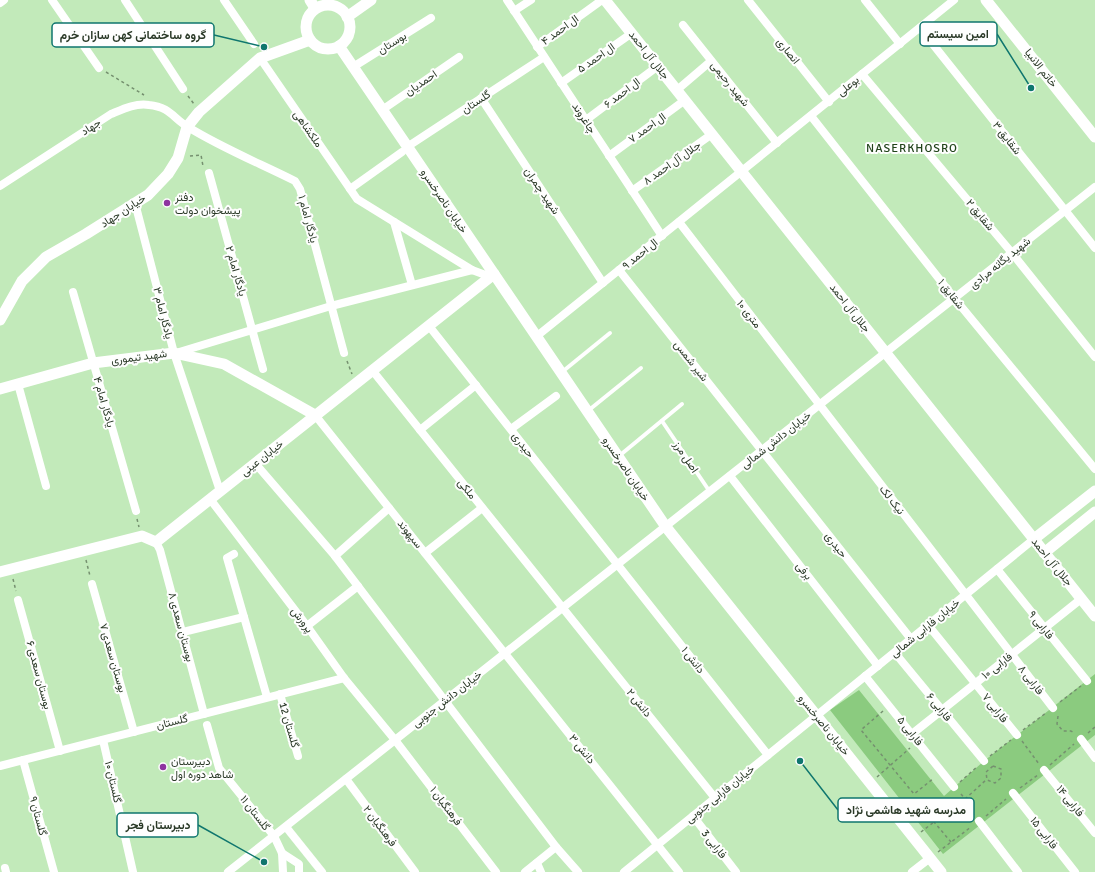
<svg xmlns="http://www.w3.org/2000/svg" width="1095" height="872" font-family="Signika,Vazirmatn,sans-serif">
<rect width="100%" height="100%" fill="#c2eaba"/>
<polygon fill="#8bcb7f" points="1095,674 1095,735 943,854 830,710 859,690 944,796 984,761"/>
<g fill="none" stroke-linecap="round" stroke-linejoin="round">
<g stroke="#75906f" stroke-width="1.5" stroke-dasharray="3 3" stroke-linecap="butt">
<polyline points="106,72 144,95"/>
<polyline points="188,96 194,104"/>
<polyline points="190,156 201,155 203,166"/>
<polyline points="347,361 352,374"/>
<polyline points="137,519 139,527"/>
<polyline points="86,560 90,576"/>
<polyline points="13,579 16,591"/>
<polyline points="1060,702 1081,686"/>
<polyline points="883,711 861,730 914,794 934,778"/>
<polyline points="1058,716 1057,724 1063,731 1071,731 1074,733"/>
<polyline points="1023,730 1046,713"/>
<polyline points="1088,733 1095,727"/>
<polyline points="1022,741 1039,764"/>
<polyline points="990,756 1011,740"/>
<polyline points="1050,765 1074,744"/>
<polygon points="993,766 1001,769 1001,778 995,783 987,780 986,772"/>
<polyline points="877,777 910,748"/>
<polyline points="960,782 978,766"/>
<polyline points="1020,788 1038,775"/>
<polyline points="961,794 965,799 966,807 974,815"/>
<polyline points="965,799 986,780"/>
<polyline points="986,816 1006,799"/>
<polyline points="921,832 934,822"/>
<polyline points="951,842 934,822 966,807"/>
<polyline points="938,852 971,827"/>
</g>
<g stroke="#fff" stroke-width="4">
<polyline points="562,372 610,333"/>
<polyline points="589,410 641,368"/>
<polyline points="662,421 710,492"/>
<polyline points="619,456 682,404"/>
</g>
<g stroke="#fff" stroke-width="8">
<polyline points="52,0 99,68"/>
<polyline points="125,0 183,89"/>
<polyline points="224,0 254,44"/>
<polyline points="507,0 662,236"/>
<polyline points="748,0 829,102"/>
<polyline points="865,0 900,44"/>
<polyline points="0,3 4,0"/>
<polyline points="514,11 531,0"/>
<polyline points="683,25 777,143"/>
<polyline points="920,28 1095,248"/>
<polyline points="537,47 602,0"/>
<polyline points="260,58 357,199 472,270"/>
<polyline points="353,67 431,18"/>
<polyline points="862,74 1012,253 1095,357"/>
<polyline points="561,83 632,33"/>
<polyline points="677,90 711,61"/>
<polyline points="481,98 603,283"/>
<polyline points="382,110 459,57"/>
<polyline points="811,116 955,299 1095,469"/>
<polyline points="586,120 658,66"/>
<polyline points="407,147 544,57"/>
<polyline points="609,156 685,100"/>
<polyline points="209,173 263,369"/>
<path d="M0,186L111,114C123,109 135,103 149,105C170,107 173,118 188,127C222,148 259,163 295,181L300,189L344,353"/>
<polyline points="350,189 402,152"/>
<polyline points="632,191 712,134"/>
<polyline points="135,203 174,353 220,491"/>
<polyline points="394,222 412,285"/>
<polyline points="679,222 1053,708"/>
<polyline points="619,270 911,639"/>
<polyline points="73,292 136,511"/>
<polyline points="429,326 768,755"/>
<polyline points="537,336 954,0"/>
<polyline points="176,353 331,306 472,270 491,277"/>
<polyline points="372,370 715,798"/>
<polyline points="18,384 46,486"/>
<polyline points="315,415 679,872"/>
<polyline points="511,429 556,396"/>
<polyline points="420,430 476,385"/>
<polyline points="255,463 335,556 556,847 578,872"/>
<polyline points="730,476 878,666"/>
<polyline points="210,499 307,626 344,678 395,740 496,872"/>
<polyline points="156,542 160,550 204,714"/>
<polyline points="425,553 482,508"/>
<polyline points="234,554 227,558 244,617"/>
<polyline points="335,556 389,508"/>
<polyline points="997,569 1087,681"/>
<polyline points="92,584 134,732"/>
<polyline points="18,600 60,751"/>
<polyline points="928,625 1017,735"/>
<polyline points="307,626 358,586"/>
<polyline points="183,632 244,617 267,697"/>
<polyline points="895,653 984,761"/>
<polyline points="865,676 954,787"/>
<polyline points="280,694 298,756"/>
<polyline points="207,725 219,768 274,836 282,853 283,872"/>
<polyline points="912,734 1081,599"/>
<polyline points="1081,739 1095,758"/>
<polyline points="103,740 133,872"/>
<polyline points="23,760 54,872"/>
<polyline points="0,766 344,678"/>
<polyline points="1044,770 1095,833"/>
<polyline points="346,779 415,872"/>
<polyline points="1013,793 1075,872"/>
<polyline points="693,816 736,872"/>
<polyline points="979,821 1018,872"/>
<polyline points="286,827 322,872"/>
<polyline points="282,853 299,864 299,872"/>
<polyline points="537,863 541,872"/>
<polyline points="5,868 6,872"/>
<polyline points="228,872 1095,187"/>
<polyline points="525,872 556,847"/>
<polyline points="624,872 1034,539"/>
<polyline points="912,872 930,858"/>
</g>
<g stroke="#fff" stroke-width="11">
<polyline points="310,0 315,8"/>
<polyline points="605,0 1095,616"/>
<polyline points="986,0 1095,137"/>
<circle cx="328" cy="27" r="22"/>
<polyline points="347,17 371,0"/>
<polyline points="339,46 666,527 941,872"/>
<polyline points="0,320 22,281 46,257 86,234 148,195 168,174 178,158 187,127 199,112 260,58 310,40"/>
<polyline points="0,389 93,363 174,353 224,364 315,415"/>
<polyline points="1034,539 1095,491"/>
<polyline points="1044,553 1095,512"/>
<polyline points="0,572 142,536 156,542 494,274"/>
</g>
</g>
<g fill="#8e34a0" stroke="#fefefe" stroke-width="1.5">
<circle cx="167" cy="203" r="4"/>
<circle cx="163" cy="767" r="4"/>
</g>
<g text-anchor="middle" dominant-baseline="central" stroke-width="4" stroke-linejoin="round" paint-order="stroke">
<g font-size="11" fill="#2a3927" stroke="#fefefe">
<text transform="translate(560 30) rotate(-36)">ال احمد ۴</text>
<text transform="translate(392 43) rotate(-32)">بوستان</text>
<text transform="translate(788 51) rotate(51)">انصاری</text>
<text transform="translate(649 55) rotate(52)">جلال آل احمد</text>
<text transform="translate(596 58) rotate(-35)">ال احمد ۵</text>
<text transform="translate(1041 68) rotate(52)">خاتم الانبیا</text>
<text transform="translate(421 83) rotate(-34)">احمدیان</text>
<text transform="translate(730 84) rotate(51)">شهید رحیمی</text>
<text transform="translate(848 86) rotate(-39)">بوعلی</text>
<text transform="translate(622 93) rotate(-37)">ال احمد ۶</text>
<text transform="translate(476 102) rotate(-33)">گلستان</text>
<text transform="translate(584 118) rotate(57)">چاغروند</text>
<text transform="translate(91 127) rotate(-33)">جهاد</text>
<text transform="translate(647 128) rotate(-36)">ال احمد ۷</text>
<text transform="translate(308 129) rotate(55)">ملکشاهی</text>
<text transform="translate(1007 138) rotate(52)">شقایق ۳</text>
<text transform="translate(672 163) rotate(-35)">جلال آل احمد ۸</text>
<text transform="translate(542 191) rotate(56)">شهید چمران</text>
<text transform="translate(444 201) rotate(56)">خیابان ناصرخسرو</text>
<text transform="translate(123 211) rotate(-33)">خیابان جهاد</text>
<text transform="translate(980 215) rotate(50)">شقایق ۲</text>
<text transform="translate(308 219) rotate(75)">یادگار امام ۱</text>
<text transform="translate(640 254) rotate(-39)">ال احمد ۹</text>
<text transform="translate(1000 263) rotate(-39)">شهید یگانه مرادی</text>
<text transform="translate(236 271) rotate(74)">یادگار امام ۲</text>
<text transform="translate(951 294) rotate(51)">شقایق ۱</text>
<text transform="translate(850 308) rotate(52)">جلال آل احمد</text>
<text transform="translate(163 313) rotate(76)">یادگار امام ۳</text>
<text transform="translate(749 314) rotate(52)">۱۰ متری</text>
<text transform="translate(139 357) rotate(-7)">شهید تیموری</text>
<text transform="translate(691 361) rotate(52)">شیر شمس</text>
<text transform="translate(104 402) rotate(74)">یادگار امام ۴</text>
<text transform="translate(776 440) rotate(-38)">خیابان دانش شمالی</text>
<text transform="translate(523 445) rotate(52)">حیدری</text>
<text transform="translate(686 457) rotate(56)">اصل مرز</text>
<text transform="translate(262 458) rotate(-38)">خیابان عینی</text>
<text transform="translate(626 469) rotate(56)">خیابان ناصرخسرو</text>
<text transform="translate(467 489) rotate(51)">ملکی</text>
<text transform="translate(892 500) rotate(52)">نیک لک</text>
<text transform="translate(410 534) rotate(51)">سپهوند</text>
<text transform="translate(836 545) rotate(52)">حیدری</text>
<text transform="translate(1052 562) rotate(51)">جلال آل احمد</text>
<text transform="translate(804 571) rotate(52)">برفی</text>
<text transform="translate(302 620) rotate(53)">پرورش</text>
<text transform="translate(1041 625) rotate(51)">فارابی ۹</text>
<text transform="translate(181 627) rotate(75)">بوستان سعدی ۸</text>
<text transform="translate(925 628) rotate(-39)">خیابان فارابی شمالی</text>
<text transform="translate(113 658) rotate(74)">بوستان سعدی ۷</text>
<text transform="translate(693 660) rotate(52)">دانش ۱</text>
<text transform="translate(997 666) rotate(-38)">فارابی ۱۰</text>
<text transform="translate(39 675) rotate(75)">بوستان سعدی ۶</text>
<text transform="translate(1031 680) rotate(52)">فارابی ۸</text>
<text transform="translate(447 699) rotate(-38)">خیابان دانش جنوبی</text>
<text transform="translate(639 703) rotate(51)">دانش ۲</text>
<text transform="translate(939 707) rotate(51)">فارابی ۶</text>
<text transform="translate(995 708) rotate(51)">فارابی ۷</text>
<text transform="translate(172 722) rotate(-14)">گلستان</text>
<text transform="translate(289 725) rotate(74)">گلستان 12</text>
<text transform="translate(824 725) rotate(51)">خیابان ناصرخسرو</text>
<text transform="translate(910 731) rotate(51)">فارابی ۵</text>
<text transform="translate(582 749) rotate(51)">دانش ۳</text>
<text transform="translate(113 782) rotate(77)">گلستان ۱۰</text>
<text transform="translate(720 794) rotate(-39)">خیابان فارابی جنوبی</text>
<text transform="translate(1070 801) rotate(51)">فارابی ۱۴</text>
<text transform="translate(446 806) rotate(53)">فرهنگیان ۱</text>
<text transform="translate(255 813) rotate(52)">گلستان ۱۱</text>
<text transform="translate(38 816) rotate(75)">گلستان ۹</text>
<text transform="translate(380 826) rotate(53)">فرهنگیان ۲</text>
<text transform="translate(1044 833) rotate(52)">فارابی ۱۵</text>
<text transform="translate(714 844) rotate(52)">فارابی 3</text>
</g>
<g font-size="11" fill="#2a3927" stroke="#fefefe" text-anchor="start">
<text x="175" y="197">دفتر<tspan x="175" dy="13">پیشخوان دولت</tspan></text>
<text x="171" y="761">دبیرستان<tspan x="171" dy="13">شاهد دوره اول</tspan></text>
</g>
<g font-size="12" letter-spacing="1" fill="#22441b" stroke="#fefefe">
<text x="912" y="148">NASERKHOSRO</text>
</g>
</g>
<path fill="none" stroke="#0f766e" stroke-width="1.5" d="M1031 88L997 34M264 47L214 35M800 761L838 810M264 862L198 825"/>
<g fill="#0f766e" stroke="#fefefe" stroke-width="1.5">
<circle cx="1031" cy="88" r="4"/>
<circle cx="264" cy="47" r="4"/>
<circle cx="800" cy="761" r="4"/>
<circle cx="264" cy="862" r="4"/>
</g>
<g fill="#fefefe" stroke="#0f766e" stroke-width="1.5">
<rect x="920" y="22" width="77" height="24" rx="4"/>
<rect x="52" y="23" width="162" height="24" rx="4"/>
<rect x="838" y="798" width="136" height="24" rx="4"/>
<rect x="117" y="813" width="81" height="24" rx="4"/>
</g>
<g font-size="12" text-anchor="middle" font-weight="bold" fill="#2a3927">
<text x="958" y="38">امین سیستم</text>
<text x="133" y="39">گروه ساختمانی کهن سازان خرم</text>
<text x="906" y="814">مدرسه شهید ه‍اشمی نژاد</text>
<text x="158" y="829">دبیرستان فجر</text>
</g>
</svg>
